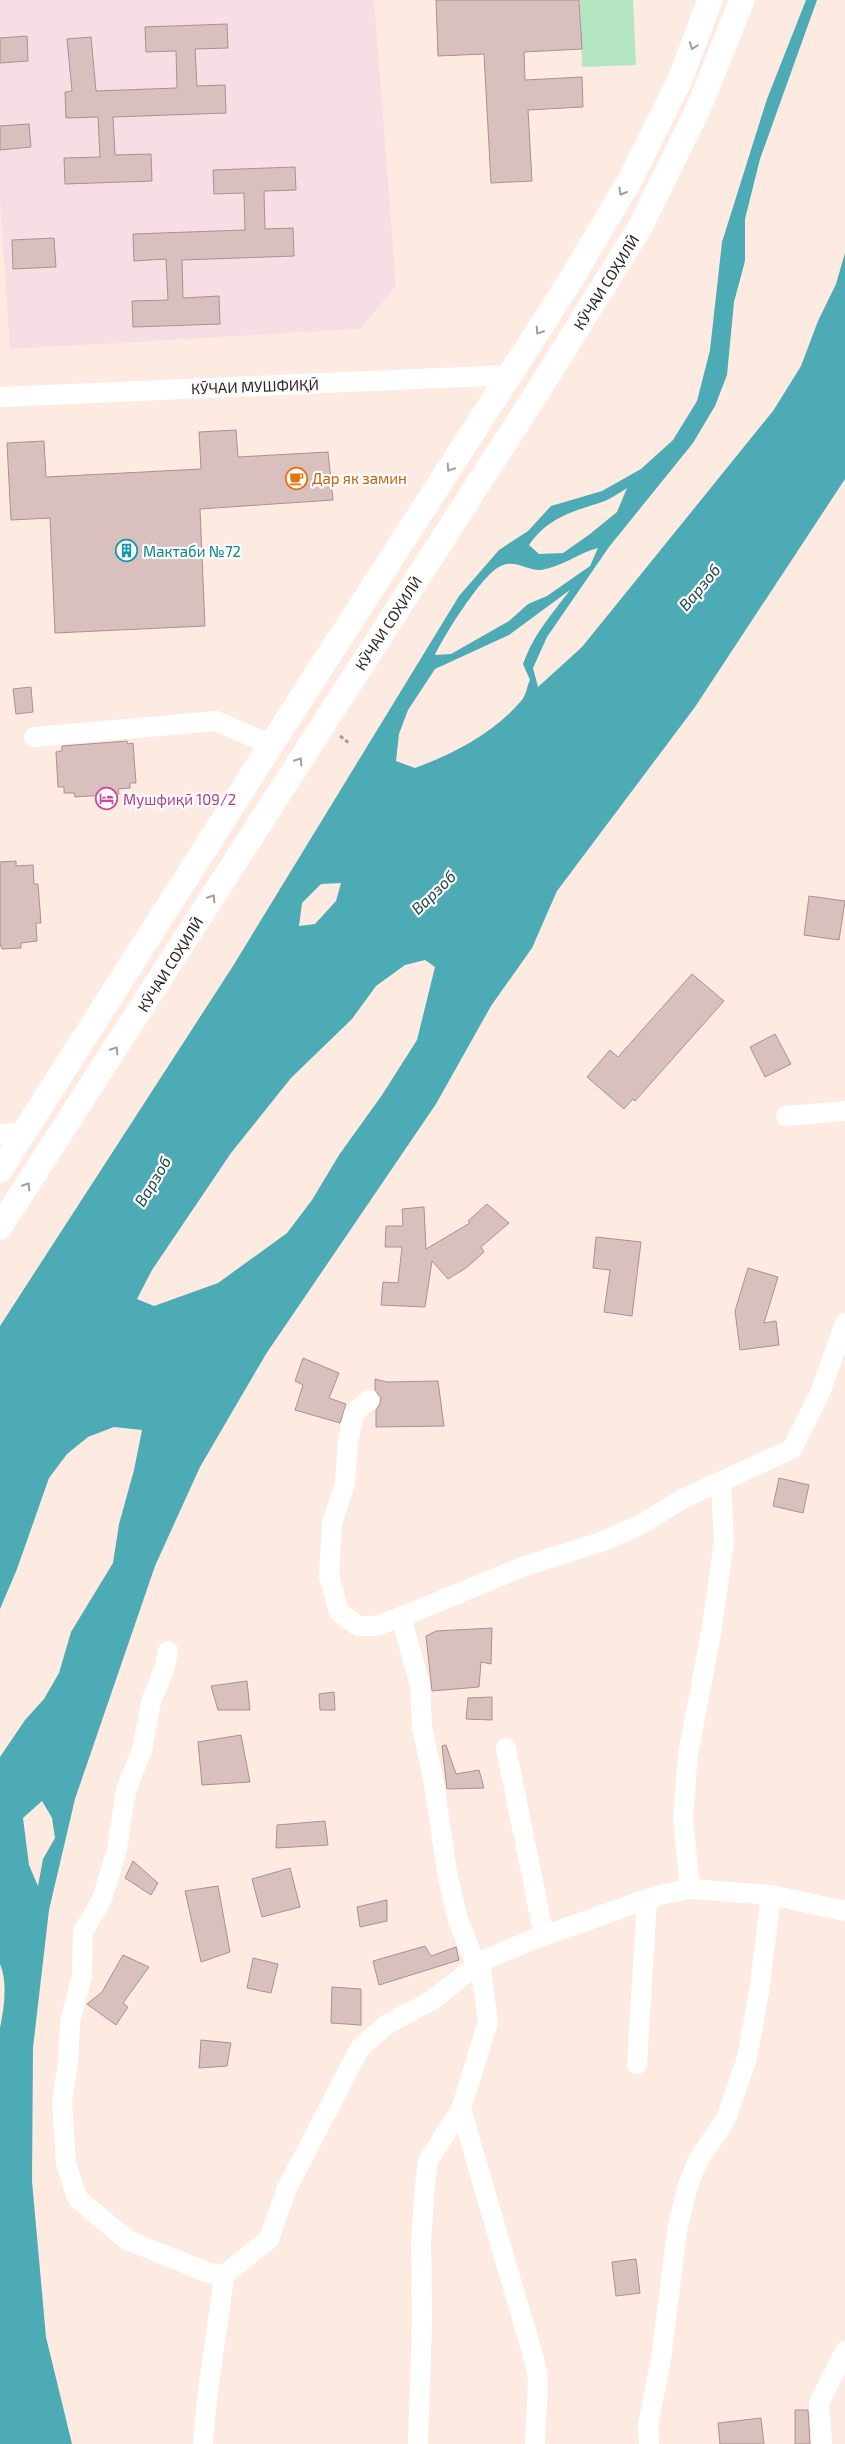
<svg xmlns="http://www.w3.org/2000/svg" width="845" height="2444" font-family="'Exo 2',sans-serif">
<rect width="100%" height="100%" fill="#fdebe1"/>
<polygon fill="#f7dde4" points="0,0 374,0 396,286 360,329 10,349 0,200"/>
<polygon fill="#b3e6c1" points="580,0 633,0 636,65 582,67"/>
<path fill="#4dabb6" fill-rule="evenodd" d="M806,0H817L760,159L745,219V261L734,302L727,375L715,406L693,443L609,547L547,637L533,668L538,687L582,647L773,411L801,366L818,321L836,284L845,253V479L695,707L557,891L532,948L491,1006L436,1104L266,1354L200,1467L155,1566L75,1799L49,1910L33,2048L32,2181L46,2337L72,2444H0V2028C4,2008 8,1983 0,1964V1757L25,1720L44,1699L59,1673L71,1632L113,1563L119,1524L134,1470L142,1430L114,1427L88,1437L67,1454L49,1478L17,1569L0,1609V1326L233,966L459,596L499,550L528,531L551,506L602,491L641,469L673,440L697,401L710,350L722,242L767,99ZM627,488L617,512L590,534L563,553L539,554L529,545C547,518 574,511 602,502C611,499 619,493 627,488ZM598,548L590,566L547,596L528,604L509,621L451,654L435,655C444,636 482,574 501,566C516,559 527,571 541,570C562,567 580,552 598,548ZM570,590C550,617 535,632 523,664L530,680C527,686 526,696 521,701C494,733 453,754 415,768L396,761L399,734L408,710L435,669L509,635ZM341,883L336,901L315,924L299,926L302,903L321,884ZM425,960L435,967L417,1040L382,1095L339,1155L312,1200L287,1233L218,1283L154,1306L137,1299L152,1270L231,1153L291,1078L352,1019L376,986L405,965ZM42,1801L52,1818L55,1838L43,1859L38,1886L29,1865L23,1818Z"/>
<g fill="#d9bfbe" stroke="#aa9190">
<polygon points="436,0 579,0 582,49 524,52 525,80 582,77 583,107 528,110 532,181 491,183 484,54 438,56"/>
<polygon points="227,24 228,48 195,49 197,86 225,85 226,113 113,117 115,155 151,154 152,181 65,184 64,158 100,157 98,117 66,118 65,92 72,91 67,39 91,37 96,91 177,88 176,51 146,52 145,27"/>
<polygon points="27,36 28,61 0,63 0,38"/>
<polygon points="29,124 31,147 0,150 0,126"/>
<polygon points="295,167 296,190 264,191 265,229 293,228 294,256 182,260 183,298 219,296 220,324 133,327 132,301 168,300 166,259 134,261 133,234 245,230 244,193 214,194 213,170"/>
<polygon points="54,238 56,267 13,269 12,240"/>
<polygon points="236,430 238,457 328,452 333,500 200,509 205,626 55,633 50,518 11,520 7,443 44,441 46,477 201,469 199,432"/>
<polygon points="31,687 33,712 16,714 13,689"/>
<polygon points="127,741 128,744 133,743 136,783 130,783 130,788 118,789 119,794 75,797 74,793 64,793 64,787 58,787 56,752 62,751 62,746"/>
<polygon points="16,861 16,866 33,865 34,884 38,884 41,923 36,923 37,941 21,943 21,948 2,949 0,944 0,862"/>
<polygon points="809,896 845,901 839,940 804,935"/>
<polygon points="692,974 724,1001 635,1101 633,1099 624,1109 587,1077 610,1050 618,1057"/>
<polygon points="775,1034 791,1064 765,1077 750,1047"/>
<polygon points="487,1204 509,1223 481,1247 484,1252 466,1268 448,1279 432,1261 425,1307 381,1305 383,1282 398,1283 402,1247 385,1247 386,1226 403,1226 402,1209 424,1207 426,1249 470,1223 468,1221"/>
<polygon points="596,1237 641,1242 632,1316 604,1312 610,1270 593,1268"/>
<polygon points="748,1268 778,1277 764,1323 776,1321 779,1345 740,1350 735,1311"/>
<polygon points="303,1358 339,1373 329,1398 346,1404 340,1423 295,1410 303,1385 295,1381"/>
<polygon points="375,1379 387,1382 438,1381 444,1426 376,1427 376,1410 380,1404 381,1398 375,1390"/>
<polygon points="779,1478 809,1485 803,1513 773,1506"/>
<polygon points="492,1628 491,1664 481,1662 479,1687 432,1691 426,1636 436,1631"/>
<polygon points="247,1681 250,1710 218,1710 211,1686"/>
<polygon points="334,1692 335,1710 320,1710 319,1694"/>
<polygon points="492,1697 492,1720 466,1719 468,1698"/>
<polygon points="241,1735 250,1782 202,1785 198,1742"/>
<polygon points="446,1745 456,1774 479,1770 484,1788 447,1789 442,1746"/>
<polygon points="325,1821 328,1845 276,1848 277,1825"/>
<polygon points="133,1861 158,1883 151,1895 125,1878"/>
<polygon points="290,1868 300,1907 262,1917 252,1879"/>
<polygon points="218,1886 230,1952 201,1962 185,1891"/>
<polygon points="387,1900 387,1921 360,1927 357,1907"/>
<polygon points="425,1946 431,1956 456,1947 459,1960 379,1985 373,1961"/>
<polygon points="123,1955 149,1967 123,2003 128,2007 116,2025 87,2004 102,1992"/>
<polygon points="253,1958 278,1964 271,1993 247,1988"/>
<polygon points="332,1987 361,1989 361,2025 331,2023"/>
<polygon points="201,2040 231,2043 227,2066 199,2068"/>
<polygon points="636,2259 640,2293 616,2296 612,2262"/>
<polygon points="795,2410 808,2410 810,2444 795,2444"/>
<polygon points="761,2418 764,2444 720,2444 718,2423"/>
</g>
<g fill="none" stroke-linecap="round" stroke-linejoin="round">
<polyline stroke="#ab9d95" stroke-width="3" stroke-dasharray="4 2.5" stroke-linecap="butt" points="340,736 349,743"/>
<g stroke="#fff" stroke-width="20">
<polyline points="0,397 510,375"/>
<polyline points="34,737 216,721 271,745"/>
<polyline points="786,1116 845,1111"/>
<polyline points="0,1134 22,1133"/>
<polyline points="401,1617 525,1566 601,1542 640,1525 684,1498 792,1449 820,1393 845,1323"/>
<polyline points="168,1651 165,1667 151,1702 142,1750 126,1790 117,1849 102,1899 83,1932 82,1976 70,2022 68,2062 62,2102 66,2163 77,2198 127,2240 209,2273 224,2275"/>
<polyline points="506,1748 544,1936"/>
<polyline points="690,1889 683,1818 688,1755 711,1633 724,1542 721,1482"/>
<polyline points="637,2064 647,1900"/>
<polyline points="461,2109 534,2359 538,2379 535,2444"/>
<path d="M203,2444C206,2387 218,2331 224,2275L269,2239L287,2188L360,2048L386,2025L434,1999L480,1962L472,1955L458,1920L448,1877L433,1778L422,1727L420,1685L401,1617L376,1626H358L339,1612L329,1576L332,1524L345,1483L348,1442L354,1413L369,1400"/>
<polyline points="418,2444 422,2321 421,2240 425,2185 428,2161 461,2109 488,2022 480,1962 529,1941 659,1895 690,1889 771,1895 845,1911"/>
<polyline points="649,2444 648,2425 661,2359 677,2231 687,2188 698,2160 726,2119 747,2058 759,1992 771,1895"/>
<polyline points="822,2444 819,2403 845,2351"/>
</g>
<g stroke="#fff" stroke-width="25">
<polyline points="0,1170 271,745 567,286 630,180 679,82 710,0"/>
<polyline points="0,1227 538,391 640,227 699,107 742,0"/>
</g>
</g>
<defs><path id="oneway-chevron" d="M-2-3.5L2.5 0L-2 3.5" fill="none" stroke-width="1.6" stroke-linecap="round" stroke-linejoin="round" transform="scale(1.25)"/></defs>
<g stroke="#a09d9b">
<use href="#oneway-chevron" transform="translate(693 46) rotate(111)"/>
<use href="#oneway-chevron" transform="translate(622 192) rotate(120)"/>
<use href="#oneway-chevron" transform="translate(539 331) rotate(123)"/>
<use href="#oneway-chevron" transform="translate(450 468) rotate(123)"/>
<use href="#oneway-chevron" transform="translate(299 761) rotate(-57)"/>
<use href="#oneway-chevron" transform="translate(212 898) rotate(-58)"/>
<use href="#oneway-chevron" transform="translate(115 1050) rotate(-58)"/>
<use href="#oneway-chevron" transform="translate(27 1186) rotate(-57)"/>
</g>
<defs>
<symbol id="cafe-ring" viewBox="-11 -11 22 22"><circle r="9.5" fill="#fcfcfc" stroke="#e8710a" stroke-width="1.5"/><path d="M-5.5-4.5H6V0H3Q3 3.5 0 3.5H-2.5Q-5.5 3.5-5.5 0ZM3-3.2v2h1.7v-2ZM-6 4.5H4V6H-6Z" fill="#e8710a"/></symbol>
<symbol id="building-ring" viewBox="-11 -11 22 22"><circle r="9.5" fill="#fcfcfc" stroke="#0f9aa8" stroke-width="1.5"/><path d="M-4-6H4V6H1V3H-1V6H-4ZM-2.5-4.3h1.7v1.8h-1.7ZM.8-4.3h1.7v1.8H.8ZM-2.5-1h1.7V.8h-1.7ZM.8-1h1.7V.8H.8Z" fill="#0f9aa8"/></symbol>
<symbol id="hotel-ring" viewBox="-11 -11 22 22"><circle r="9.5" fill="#fcfcfc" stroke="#d1479c" stroke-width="1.5"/><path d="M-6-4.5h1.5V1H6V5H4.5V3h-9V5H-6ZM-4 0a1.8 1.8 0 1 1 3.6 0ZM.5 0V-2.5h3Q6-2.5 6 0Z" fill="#d1479c"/></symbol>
</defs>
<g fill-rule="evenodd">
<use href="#cafe-ring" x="284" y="466" width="25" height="25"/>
<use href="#building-ring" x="114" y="538" width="25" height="25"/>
<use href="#hotel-ring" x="94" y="786" width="25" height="25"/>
</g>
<g text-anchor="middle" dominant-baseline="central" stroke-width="4.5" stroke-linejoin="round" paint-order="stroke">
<g font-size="15" fill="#2d2520" stroke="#fcfcfc">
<text transform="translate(606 282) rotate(-58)">КӮЧАИ СОҲИЛӢ</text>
<text transform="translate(255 386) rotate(-2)">КӮЧАИ МУШФИҚӢ</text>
<text transform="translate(388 623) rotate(-57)">КӮЧАИ СОҲИЛӢ</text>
<text transform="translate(170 964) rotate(-58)">КӮЧАИ СОҲИЛӢ</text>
</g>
<g font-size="15" fill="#c56008" stroke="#fcfcfc" text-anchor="start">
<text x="312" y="478">Дар як замин</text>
</g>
<g font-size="15" fill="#0d838f" stroke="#fcfcfc" text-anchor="start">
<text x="143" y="551">Мактаби №72</text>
</g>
<g font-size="15" fill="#b23c85" stroke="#fcfcfc" text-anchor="start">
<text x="123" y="799">Мушфиқӣ 109/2</text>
</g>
<g font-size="16" font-style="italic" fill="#1b464b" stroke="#fcfcfc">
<text transform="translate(699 587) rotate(-50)">Варзоб</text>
<text transform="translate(433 892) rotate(-44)">Варзоб</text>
<text transform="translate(152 1181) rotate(-59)">Варзоб</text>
</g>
</g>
</svg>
